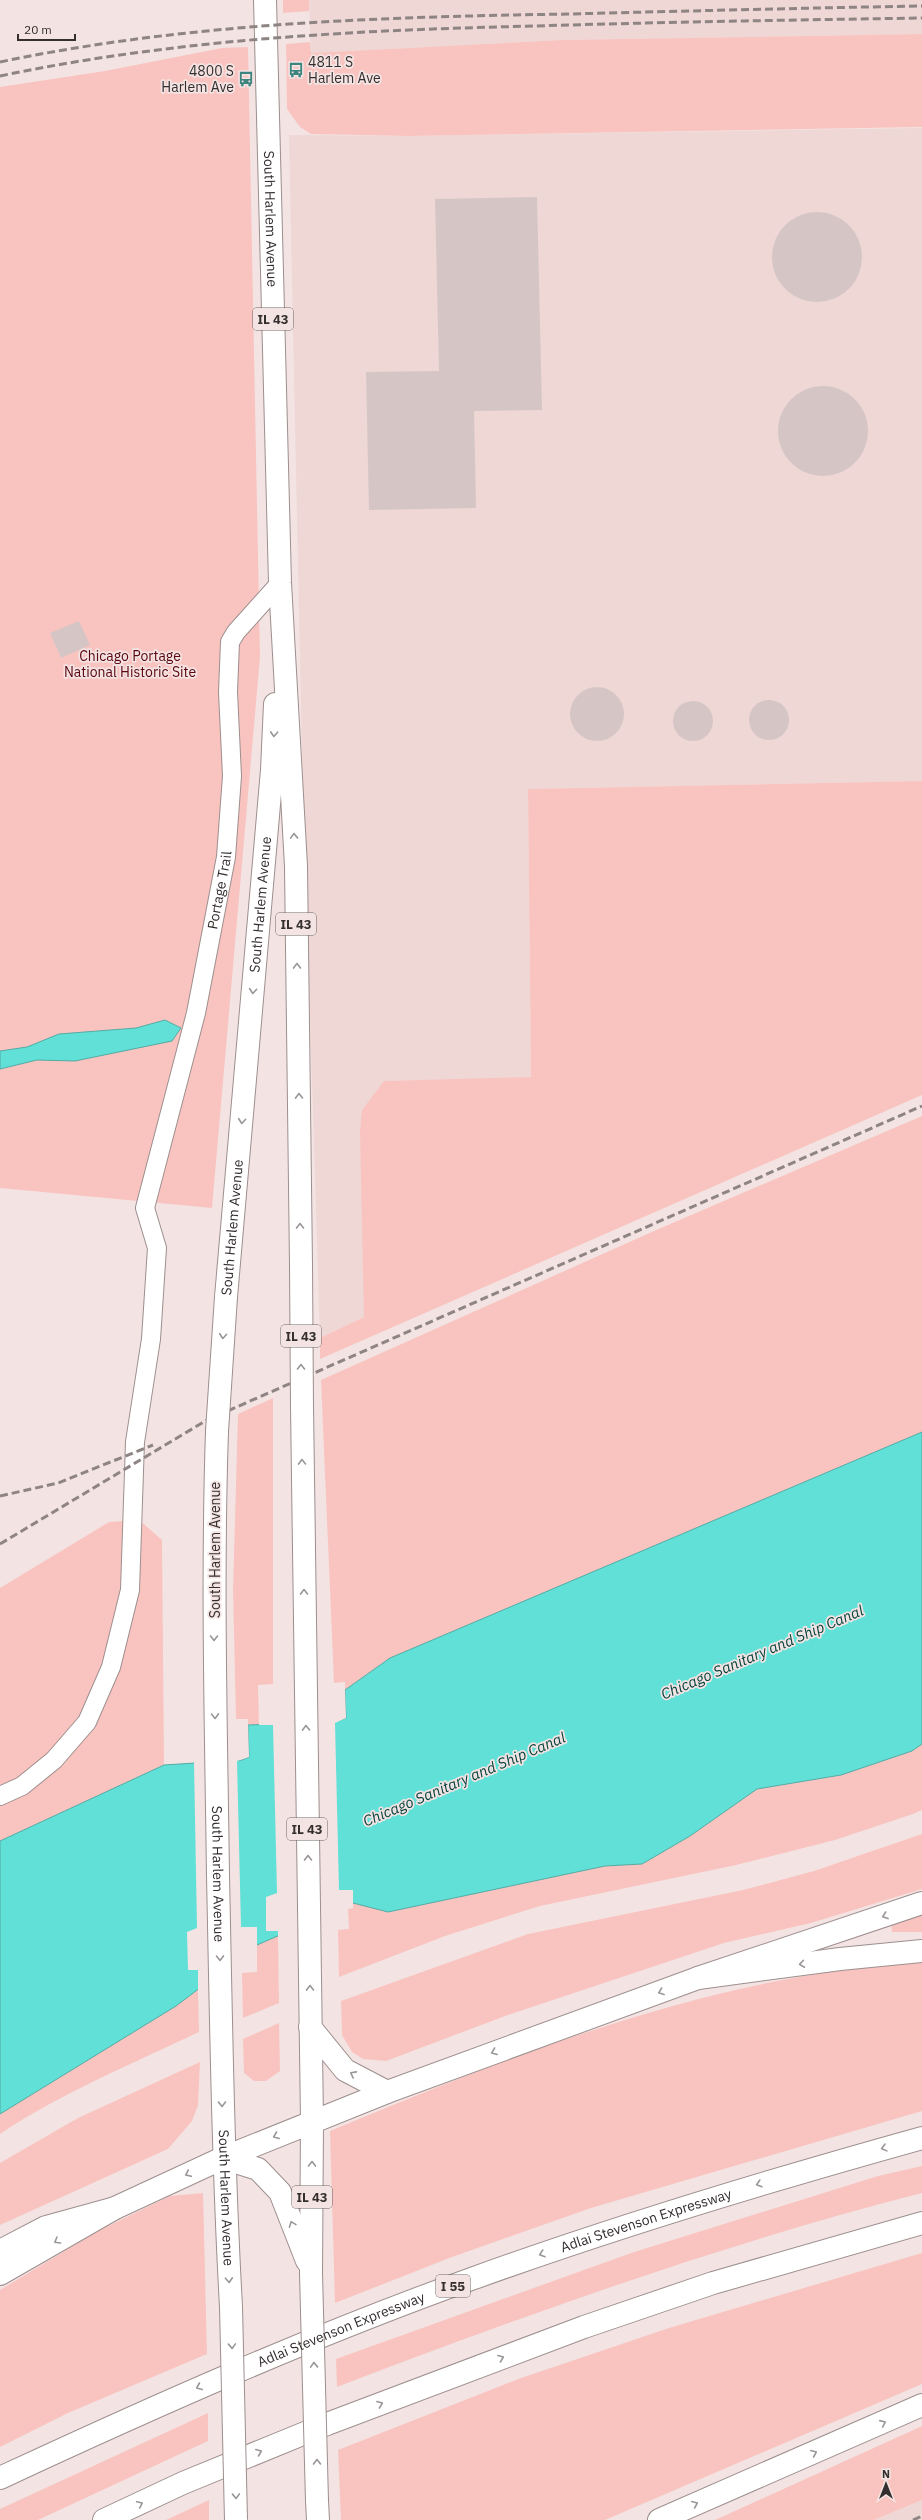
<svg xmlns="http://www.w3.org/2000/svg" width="922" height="2520" font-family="'IBM Plex Sans',sans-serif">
<rect width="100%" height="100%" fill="#f3e4e3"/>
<g fill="#eed7d5">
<polygon points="309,0 922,0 922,34 561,40 311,53"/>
<polygon points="922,128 922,781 528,789 531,1078 384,1081 364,1317 320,1338 302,757 289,135 408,136"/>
<polygon points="922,2500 922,2520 874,2520"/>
</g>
<g fill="#f9c4c0">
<polygon points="283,0 328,0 309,0 309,11 283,13"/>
<polygon points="922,34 922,127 408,136 311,134 300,127 287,109 286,44 310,42 311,53 561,40"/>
<polygon points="248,47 260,657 212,1208 0,1188 0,87 105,71 222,48"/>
<polygon points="922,781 922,1095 320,1359 320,1338 364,1317 360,1132 362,1110 384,1081 531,1077 528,789"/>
<polygon points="922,1116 922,1432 390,1658 345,1690 345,1682 334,1683 321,1380 654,1231"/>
<polygon points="273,1398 273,1684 258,1685 259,1725 248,1725 248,1719 236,1719 233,1590 238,1414"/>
<polygon points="139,1520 162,1540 164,1765 0,1841 0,1588 109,1522"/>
<polygon points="922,1744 922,1810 913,1814 835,1840 736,1865 540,1906 445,1936 339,1977 338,1930 349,1929 348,1909 353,1908 353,1902 388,1912 605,1866 642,1864 690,1836 757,1789 841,1775 912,1751"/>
<polygon points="922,1834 922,1889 811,1923 724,1943 508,2015 386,2061 363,2059 352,2052 342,2035 341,2001 528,1934 743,1890 814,1871"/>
<polygon points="922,1910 922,1932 892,1932 891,1921"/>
<polygon points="278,1935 279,2003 243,2018 242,1973 257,1972 257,1945"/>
<path d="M922,1962V2111L591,2208L452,2257L335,2303L330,2131C520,2052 714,1975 922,1962Z"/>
<path d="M198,1990L199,2032C132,2064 63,2092 0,2134V2114Z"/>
<polygon points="279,2023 280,2071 266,2081 254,2081 244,2073 243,2039"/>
<polygon points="200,2062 198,2105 192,2121 168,2149 0,2225 0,2163 78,2118"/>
<path d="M922,2166V2193C723,2244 528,2314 337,2387L336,2359L634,2252L878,2176Z"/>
<polygon points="203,2193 207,2354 68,2413 0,2447 0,2290 98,2231 170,2196"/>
<polygon points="922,2253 922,2384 605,2520 341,2520 338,2450 521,2378 669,2328"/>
<polygon points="208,2413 208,2441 38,2520 0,2520 0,2509"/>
<polygon points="922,2426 922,2500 874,2520 715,2520"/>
<polygon points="209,2500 209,2520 166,2520"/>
</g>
<g fill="#60e0d7" stroke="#53aba4">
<polygon points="165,1020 181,1028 172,1041 75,1061 37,1060 0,1069 0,1051 27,1047 59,1034 136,1028"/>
<polygon points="922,1432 922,1744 912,1751 841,1775 757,1789 690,1836 642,1864 605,1866 388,1912 353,1903 257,1945 176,2006 0,2114 0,1841 164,1765 242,1760 249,1757 248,1725 335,1722 346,1718 345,1690 390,1658"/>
</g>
<g fill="#f3e4e3">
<polygon points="345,1688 346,1718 335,1723 339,1890 353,1890 353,1905 278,1938 278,1931 266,1931 266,1897 277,1893 273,1725 259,1725 259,1723 334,1720 344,1717 343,1690"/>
<polygon points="248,1723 249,1757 237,1761 241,1927 257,1927 257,1947 198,1992 198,1970 188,1970 187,1932 197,1928 194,1762 180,1762 180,1760 241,1758 247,1756 246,1724"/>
</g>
<g fill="#d5c6c5">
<polygon points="537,197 542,410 474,411 476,508 369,510 366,372 439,371 435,199"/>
<circle cx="817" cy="257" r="45"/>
<circle cx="823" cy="431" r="45"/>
<polygon points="79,621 90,645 61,658 50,633"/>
<circle cx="597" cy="714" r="27"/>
<circle cx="769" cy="720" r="20"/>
<circle cx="693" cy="721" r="20"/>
</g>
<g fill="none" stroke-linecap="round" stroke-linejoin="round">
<defs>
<g id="street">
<path id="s1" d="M0,1796L22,1786L54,1760L87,1722L111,1667L130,1590L135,1442L151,1339L157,1248L145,1208L196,1013L226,857L232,776L228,692L230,642L236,632L280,583"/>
</g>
<g id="primary">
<path id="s2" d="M265,0L280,583L296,866L301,1265"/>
<path id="s3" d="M226,1297L272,770L275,704"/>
<polyline points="302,1406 312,2121 311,2273"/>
<path id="s4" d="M217,1431C212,1579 216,1727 218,1875C221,2019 223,2163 231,2307"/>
<polyline points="310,2027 345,2070 387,2092"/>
<polyline points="223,2158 258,2169 280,2192 307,2261"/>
<polyline points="0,2251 46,2227 115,2208 223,2158 387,2092 698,1978 922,1903"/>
<polyline points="317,2501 318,2520"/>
</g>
<g id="highway">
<polyline points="698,1978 840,1959 922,1951"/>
<polyline points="0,2274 115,2208"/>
<path id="s5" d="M0,2478C155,2406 312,2336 474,2278C621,2225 771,2180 922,2138"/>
<polyline points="104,2520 183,2483 327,2424 584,2327 713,2283 922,2223"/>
<polyline points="659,2520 922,2405"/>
</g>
</defs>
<use href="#street" stroke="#9d8f8e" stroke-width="20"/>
<use href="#primary" stroke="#9d8f8e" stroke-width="24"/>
<use href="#highway" stroke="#9d8f8e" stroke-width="24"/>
<use href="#street" stroke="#fff" stroke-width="18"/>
<use href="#primary" stroke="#fff" stroke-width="22"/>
<use href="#highway" stroke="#fff" stroke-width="22"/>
<g stroke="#8e8483" stroke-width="3" stroke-dasharray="8 4" stroke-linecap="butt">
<path d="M0,62C187,23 378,17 569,14C687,11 804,8 922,6"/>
<path d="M0,76C177,39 356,30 536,26C665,22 793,20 922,18"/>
<polyline points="0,1496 58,1483 153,1445"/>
<polyline points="0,1544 207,1420 922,1106"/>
<polyline points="913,2520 922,2516"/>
</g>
<defs>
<g id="primary-bridge">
<polyline points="301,1265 302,1406"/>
<polyline points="217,1431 226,1297"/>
<polyline points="311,2273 317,2501"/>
<polyline points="231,2307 236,2520"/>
</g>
</defs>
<use href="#primary-bridge" stroke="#9d8f8e" stroke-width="24" stroke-linecap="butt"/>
<use href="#primary-bridge" stroke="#fff" stroke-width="22"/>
</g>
<defs><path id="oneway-chevron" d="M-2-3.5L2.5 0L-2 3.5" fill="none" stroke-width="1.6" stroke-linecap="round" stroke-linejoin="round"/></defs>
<g stroke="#9a9696">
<use href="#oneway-chevron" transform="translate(274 734) rotate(93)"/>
<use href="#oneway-chevron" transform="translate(294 836) rotate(-92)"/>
<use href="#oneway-chevron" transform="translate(297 966) rotate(-91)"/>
<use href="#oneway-chevron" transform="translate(253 991) rotate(95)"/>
<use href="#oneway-chevron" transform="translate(299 1096) rotate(-91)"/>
<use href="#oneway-chevron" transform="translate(242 1121) rotate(95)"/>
<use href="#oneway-chevron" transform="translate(300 1226) rotate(-91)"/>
<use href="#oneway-chevron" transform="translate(223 1336) rotate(95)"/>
<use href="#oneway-chevron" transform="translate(301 1367) rotate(-90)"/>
<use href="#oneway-chevron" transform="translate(302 1462) rotate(-91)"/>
<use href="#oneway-chevron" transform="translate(304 1592) rotate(-91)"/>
<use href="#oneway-chevron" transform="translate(214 1638) rotate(90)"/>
<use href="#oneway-chevron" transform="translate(215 1716) rotate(89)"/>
<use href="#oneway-chevron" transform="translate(306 1728) rotate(-91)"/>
<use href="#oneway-chevron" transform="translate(308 1858) rotate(-91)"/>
<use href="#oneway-chevron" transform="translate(885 1916) rotate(160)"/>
<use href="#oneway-chevron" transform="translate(220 1958) rotate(89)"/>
<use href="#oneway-chevron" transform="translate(802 1964) rotate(172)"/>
<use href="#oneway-chevron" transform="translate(310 1988) rotate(-91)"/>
<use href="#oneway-chevron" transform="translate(661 1992) rotate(160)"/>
<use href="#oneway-chevron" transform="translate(494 2052) rotate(159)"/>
<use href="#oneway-chevron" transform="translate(353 2074) rotate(-152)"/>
<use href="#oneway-chevron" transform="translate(222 2104) rotate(90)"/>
<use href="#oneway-chevron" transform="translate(276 2136) rotate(158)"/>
<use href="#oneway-chevron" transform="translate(884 2148) rotate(165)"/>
<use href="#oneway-chevron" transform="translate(312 2164) rotate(-89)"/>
<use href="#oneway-chevron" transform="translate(188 2174) rotate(155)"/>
<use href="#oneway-chevron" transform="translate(759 2184) rotate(163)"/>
<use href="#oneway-chevron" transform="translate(292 2224) rotate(-111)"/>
<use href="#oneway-chevron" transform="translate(57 2241) rotate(150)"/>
<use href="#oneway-chevron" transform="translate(542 2254) rotate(161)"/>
<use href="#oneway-chevron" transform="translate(229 2280) rotate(87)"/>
<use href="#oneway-chevron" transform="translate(232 2346) rotate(88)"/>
<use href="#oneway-chevron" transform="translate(501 2358) rotate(-21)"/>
<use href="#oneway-chevron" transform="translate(314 2365) rotate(-92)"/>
<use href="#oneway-chevron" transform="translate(199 2387) rotate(157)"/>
<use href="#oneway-chevron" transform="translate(380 2404) rotate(-21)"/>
<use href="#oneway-chevron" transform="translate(883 2423) rotate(-24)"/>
<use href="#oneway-chevron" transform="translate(259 2452) rotate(-23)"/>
<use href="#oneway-chevron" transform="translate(814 2453) rotate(-23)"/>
<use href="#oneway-chevron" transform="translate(317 2462) rotate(-91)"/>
<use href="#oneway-chevron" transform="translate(236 2496) rotate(88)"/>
<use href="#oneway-chevron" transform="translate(140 2504) rotate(-25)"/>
<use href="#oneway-chevron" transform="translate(695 2504) rotate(-23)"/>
</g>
<defs>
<symbol id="bus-bare" viewBox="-9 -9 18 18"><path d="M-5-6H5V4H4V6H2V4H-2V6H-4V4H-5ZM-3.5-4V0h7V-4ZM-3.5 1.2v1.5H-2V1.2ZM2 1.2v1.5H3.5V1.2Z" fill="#3e8580" stroke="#f3e4e3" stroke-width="2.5" paint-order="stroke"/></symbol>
</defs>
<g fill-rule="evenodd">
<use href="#bus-bare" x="285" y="59" width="22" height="22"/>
<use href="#bus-bare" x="235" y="68" width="22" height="22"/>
</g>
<g text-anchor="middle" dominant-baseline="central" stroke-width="3.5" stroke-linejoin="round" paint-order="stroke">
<g fill="#f3e4e3" stroke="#6d6564" stroke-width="1">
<rect x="253" y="308" width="40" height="22" rx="3"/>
<rect x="276" y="913" width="40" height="22" rx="3"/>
<rect x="281" y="1325" width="40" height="22" rx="3"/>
<rect x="287" y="1818" width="40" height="22" rx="3"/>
<rect x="292" y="2186" width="40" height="22" rx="3"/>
<rect x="436" y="2275" width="34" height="22" rx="3"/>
</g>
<g font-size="13" font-weight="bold" fill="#342e2e">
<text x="273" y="319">IL 43</text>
<text x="296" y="924">IL 43</text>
<text x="301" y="1336">IL 43</text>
<text x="307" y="1829">IL 43</text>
<text x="312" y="2197">IL 43</text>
<text x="453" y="2286">I 55</text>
</g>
<g font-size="14" fill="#342e2e" stroke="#f3e4e3" text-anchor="start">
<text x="308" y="62">4811 S<tspan x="308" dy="16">Harlem Ave</tspan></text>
<text x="234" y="71" text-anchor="end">4800 S<tspan x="234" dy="16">Harlem Ave</tspan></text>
</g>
<g font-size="14" fill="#342e2e" stroke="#f3e4e3">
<text stroke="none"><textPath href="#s2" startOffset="219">South Harlem Avenue</textPath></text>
<text stroke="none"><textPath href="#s1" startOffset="967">Portage Trail</textPath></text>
<text stroke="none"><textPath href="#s3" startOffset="394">South Harlem Avenue</textPath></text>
<text stroke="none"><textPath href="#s3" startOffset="70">South Harlem Avenue</textPath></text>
<text transform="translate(215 1550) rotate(-90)">South Harlem Avenue</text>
<text stroke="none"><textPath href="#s4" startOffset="443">South Harlem Avenue</textPath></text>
<text stroke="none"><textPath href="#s4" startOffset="767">South Harlem Avenue</textPath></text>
<text stroke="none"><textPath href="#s5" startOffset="696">Adlai Stevenson Expressway</textPath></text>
<text stroke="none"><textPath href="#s5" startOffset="372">Adlai Stevenson Expressway</textPath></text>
</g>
<g font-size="14" fill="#5a050f" stroke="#f3e4e3">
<text x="130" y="656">Chicago Portage<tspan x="130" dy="16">National Historic Site</tspan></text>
</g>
<g font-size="15" font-style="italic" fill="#003f3b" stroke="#f3e4e3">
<text transform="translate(762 1652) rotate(-23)">Chicago Sanitary and Ship Canal</text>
<text transform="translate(464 1779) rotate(-23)">Chicago Sanitary and Ship Canal</text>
</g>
</g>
<g transform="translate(886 2484)" stroke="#f3e4e3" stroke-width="3" paint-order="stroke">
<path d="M0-3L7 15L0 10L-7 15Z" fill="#342e2e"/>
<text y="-6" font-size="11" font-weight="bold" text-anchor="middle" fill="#342e2e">N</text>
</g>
<path d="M18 34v6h57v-6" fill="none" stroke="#342e2e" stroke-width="2"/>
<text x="24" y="34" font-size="12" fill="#342e2e" stroke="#f3e4e3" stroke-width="3" paint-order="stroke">20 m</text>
</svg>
